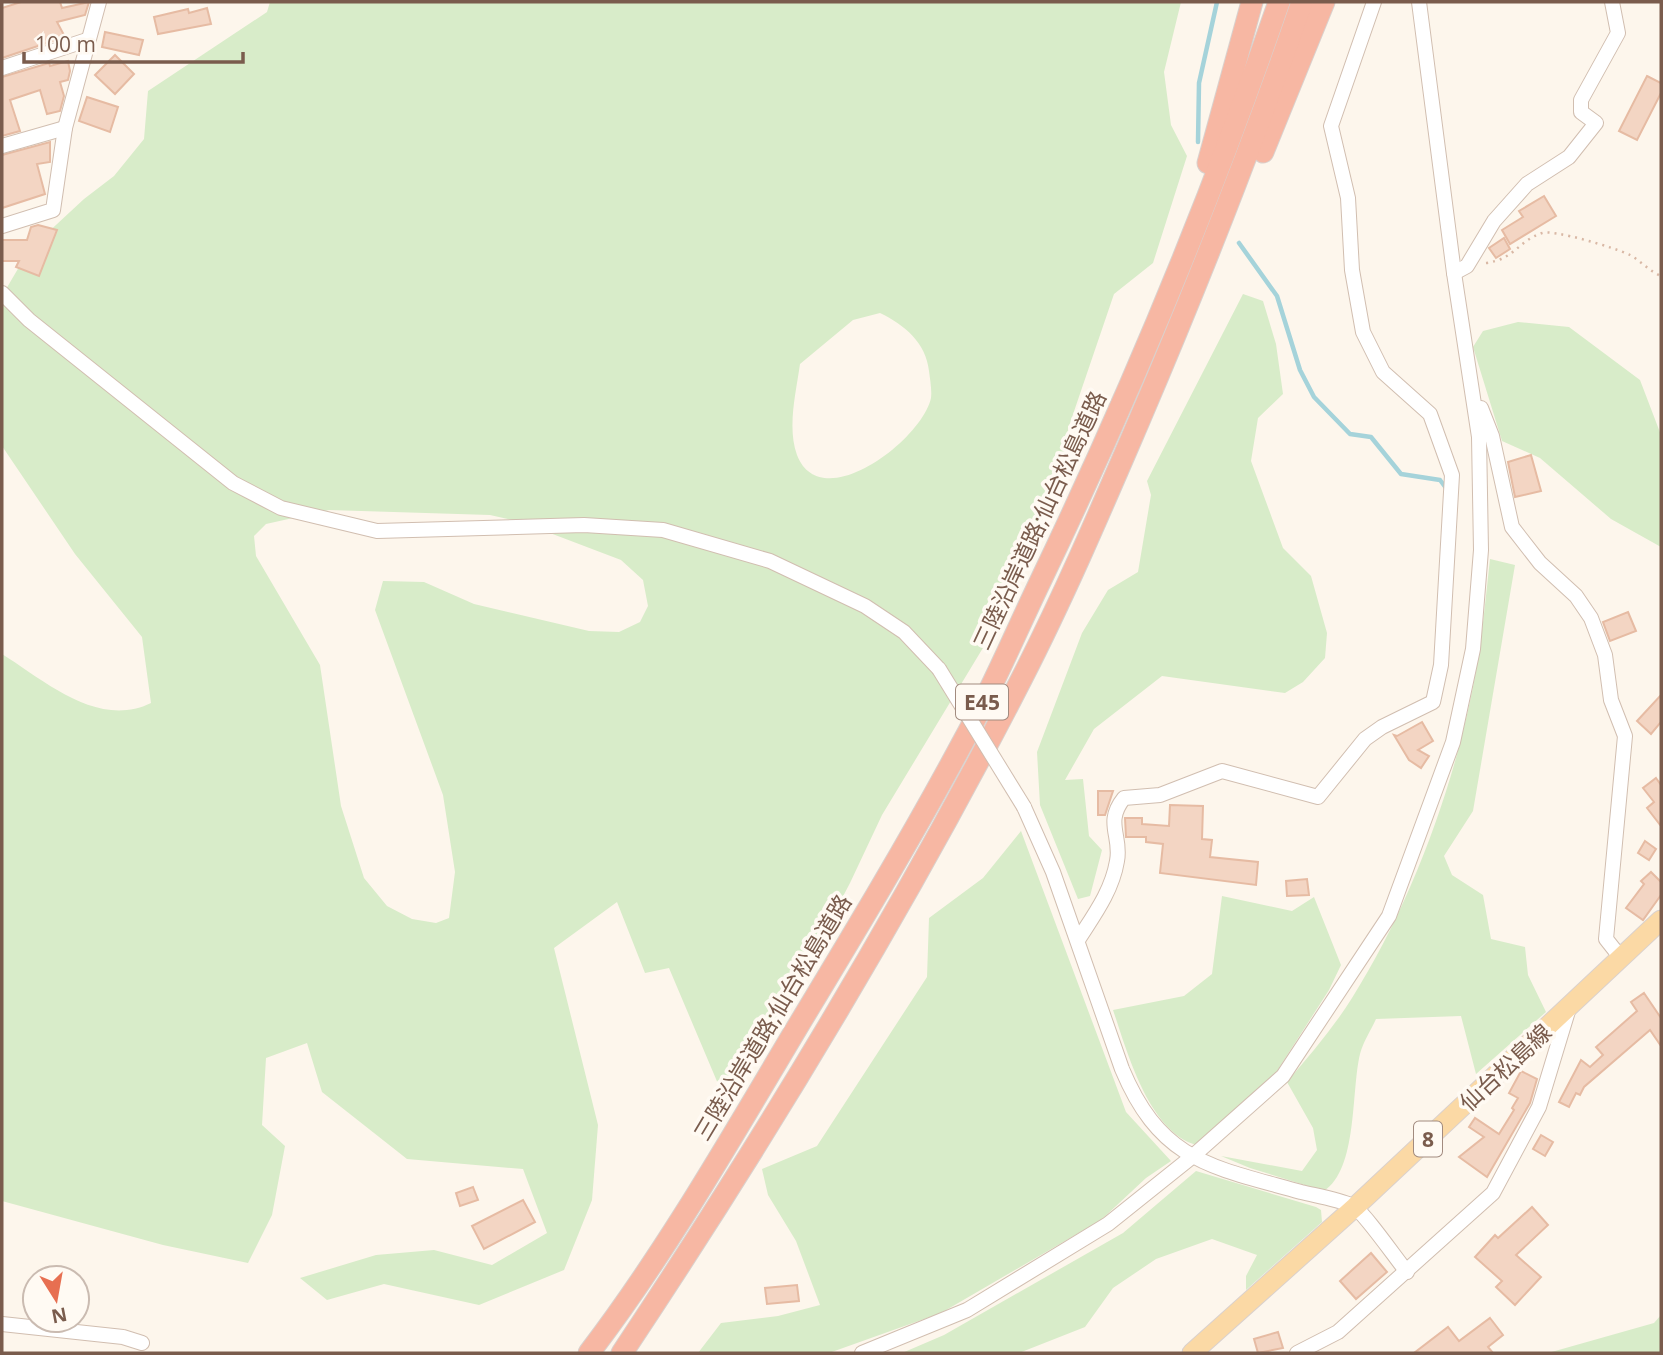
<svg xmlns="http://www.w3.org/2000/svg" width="1663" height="1355" font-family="'Open Sans','Noto Sans JP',sans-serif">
<rect width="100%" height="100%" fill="#fdf6ec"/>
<g fill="#d8ecc9" fill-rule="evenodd">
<path d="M270,2H1181L1164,72L1171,125L1187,156L1153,263L1114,294L1068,429L1069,469L995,628L882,815L850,883L780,1016L727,1105L669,968L645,973L617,902L554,948L598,1125L592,1200L564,1270L479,1305L384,1284L327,1300L300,1278L376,1255L434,1250L492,1265L547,1233L523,1169L407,1159L322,1092L307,1043L266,1058L262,1125L285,1146L272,1215L248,1263L163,1245L2,1201V654C45,681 98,729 151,703L142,637L75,554L2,446V296L29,250L84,199L114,176L144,139L148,91L267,12ZM880,313C905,325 926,343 929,371C930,379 932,390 931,398C922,440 821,517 797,455C787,427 796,393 800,364L853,320ZM329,510L490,515L521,522L621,560L643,580L648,606L640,622L619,632L589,631L474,604L424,582L383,581L375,610L443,795L455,872L449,918L436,923L412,919L387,906L364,878L341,806L320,665L256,556L254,536L266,524Z"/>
<polygon points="1243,294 1263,301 1276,344 1283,394 1258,418 1251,461 1283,548 1311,576 1327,633 1325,658 1303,682 1285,693 1162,676 1094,729 1065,780 1083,779 1089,836 1102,850 1090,896 1078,899 1040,805 1037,752 1082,633 1108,590 1138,572 1151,495 1147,481"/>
<polygon points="1518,322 1569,327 1640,380 1661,435 1661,547 1611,519 1540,458 1502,441 1473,347 1483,331"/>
<path d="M1490,559L1515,565L1473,811L1444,856L1452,875L1483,895L1491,939L1525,947L1528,975L1546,1012L1476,1074L1461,1016L1376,1019C1371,1030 1363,1042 1360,1054C1351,1091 1358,1169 1324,1191L1250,1168L1221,1156L1302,1171L1317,1150L1313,1128L1287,1082C1310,1055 1334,1027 1352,998C1413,901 1458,777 1477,665C1483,630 1486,594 1490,559Z"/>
<polygon points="1021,831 1126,1112 1171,1161 1146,1178 1101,1220 941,1313 829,1353 698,1353 721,1323 778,1316 820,1305 796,1241 768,1195 762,1169 817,1146 927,977 929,918 983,878"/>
<path d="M1222,896L1292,911L1314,897L1341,965L1329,990L1275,1074L1197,1145C1149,1133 1127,1051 1113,1010L1184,996L1212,974Z"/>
<polygon points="1196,1171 1316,1207 1321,1210 1322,1222 1246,1290 1246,1276 1257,1255 1212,1239 1156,1259 1113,1288 1085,1327 1019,1353 902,1353 944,1335 1123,1233"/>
<polygon points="1661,1315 1661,1353 1548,1353 1654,1323"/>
</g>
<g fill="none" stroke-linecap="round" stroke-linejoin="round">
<g stroke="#a5d3da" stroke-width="4.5">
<polyline points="1198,142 1199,83 1217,2"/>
<polyline points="1239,243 1277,296 1300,370 1314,397 1350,434 1371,437 1401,474 1440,480 1446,488"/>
</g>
</g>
<g fill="#f3d5c3" stroke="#e6bba3" stroke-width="2">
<polygon points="21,2 60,2 62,8 89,2 85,15 57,22 65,37 2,58 2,8"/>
<polygon points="207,8 211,24 158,34 154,17 188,9 189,13"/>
<polygon points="105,32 143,40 139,55 102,47"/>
<polygon points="115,55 134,74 115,94 95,75"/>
<polygon points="68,61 70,71 68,80 60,82 64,96 60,111 47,114 40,90 10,100 20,131 2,136 2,77 49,63 50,66"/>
<polygon points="1647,76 1661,83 1661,93 1637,140 1619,131"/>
<polygon points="87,97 118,107 110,132 79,121"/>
<polygon points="50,142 50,162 37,164 45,194 2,208 2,155"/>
<polygon points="1544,196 1556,216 1510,244 1502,230 1523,217 1519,211"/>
<polygon points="38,225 57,230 39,276 16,267 19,261 2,261 2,240 27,240 31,227"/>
<polygon points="1504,238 1510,249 1496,258 1489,248"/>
<polygon points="1531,455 1541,491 1515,497 1508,462"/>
<polygon points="1628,612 1636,631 1610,641 1603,622"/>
<polygon points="1661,695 1661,722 1651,734 1637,721"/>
<polygon points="1422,722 1433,741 1418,750 1429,756 1421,768 1409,760 1394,735 1397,736"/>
<polygon points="1656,778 1661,785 1661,826 1647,808 1654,802 1643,788"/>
<polygon points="1098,791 1113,791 1105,815 1098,815"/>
<polygon points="1170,805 1203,806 1202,839 1212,840 1210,857 1258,862 1256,885 1160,873 1163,844 1146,842 1146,837 1126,837 1125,818 1142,818 1142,824 1169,826"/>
<polygon points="1645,841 1656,849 1649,860 1638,853"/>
<polygon points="1651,872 1661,882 1661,895 1643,920 1626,908 1644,884 1641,881"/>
<polygon points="1307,879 1309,895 1287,896 1286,881"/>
<polygon points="1644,993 1661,1018 1661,1046 1650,1030 1584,1087 1580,1095 1576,1093 1569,1107 1559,1102 1581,1060 1590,1067 1603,1055 1596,1047 1637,1011 1631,1002"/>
<polygon points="1521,1071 1537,1079 1530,1103 1487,1177 1459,1157 1484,1137 1469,1127 1475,1118 1499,1134 1514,1110 1512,1108 1518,1098 1509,1093"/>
<polygon points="1541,1135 1553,1142 1545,1156 1533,1149"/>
<polygon points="473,1187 478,1200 460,1206 456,1193"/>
<polygon points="523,1200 535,1222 484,1249 472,1226"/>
<polygon points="1532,1207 1548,1225 1516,1255 1541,1277 1515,1305 1496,1287 1502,1281 1475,1257 1495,1235 1498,1238"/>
<polygon points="1371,1253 1387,1272 1356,1299 1340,1281"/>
<polygon points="797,1285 799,1301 767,1304 765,1288"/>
<polygon points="1490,1318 1503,1335 1488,1347 1493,1353 1414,1353 1448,1327 1459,1341"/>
<polygon points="1278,1332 1283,1348 1258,1353 1254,1339"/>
</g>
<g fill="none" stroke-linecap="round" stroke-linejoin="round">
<defs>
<g id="minor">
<polyline points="2,68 87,40"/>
<polyline points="2,146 65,128"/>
<polyline points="2,226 53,210 65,128 99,2"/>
<polyline points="1454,273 1467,266 1494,221 1527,184 1569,157 1596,123 1581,112 1581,100 1618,33 1612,2"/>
<polyline points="2,293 29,320 233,483 281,508 377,531 584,525 663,530 770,561 865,606 904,632 939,669"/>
<polyline points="1481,408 1492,436 1512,527 1540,563 1576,596 1591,618 1605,655 1611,700 1625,736 1606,939 1621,958"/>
<path d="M1024,807L1053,872L1122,1069C1161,1162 1212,1167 1301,1192C1318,1196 1338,1199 1353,1206C1364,1212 1397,1260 1407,1272"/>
<path d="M1078,940C1094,915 1112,891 1117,861C1122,836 1104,823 1124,798L1160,795L1222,771L1318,797L1365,739L1382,727L1433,702L1441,665L1452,475L1430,414L1383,372L1363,332L1352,270L1348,198L1331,126L1374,2"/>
<polyline points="2,1324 123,1337 142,1343"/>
<polyline points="862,1353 967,1310 1108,1224 1193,1156 1283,1076 1389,916 1453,742 1473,649 1481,550 1479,437 1454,273 1419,2"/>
<polyline points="1297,1353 1338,1332 1493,1193 1539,1107 1569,1008"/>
</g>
<polyline id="major" points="1192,1353 1355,1207 1661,920"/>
<g id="highway">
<polyline points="1263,152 1324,2"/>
<polyline points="1208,163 1252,2"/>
<path d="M589,1353C666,1252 730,1140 795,1031C853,935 911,839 964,740C992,689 1015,634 1040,582C1131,392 1211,200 1279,2"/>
<path d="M622,1353C765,1138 904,908 1022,678C1065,594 1102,507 1139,421C1198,283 1253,144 1302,2"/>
</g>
</defs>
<use href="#minor" stroke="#d1beb0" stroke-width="16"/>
<use href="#major" stroke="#dad1cd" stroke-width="21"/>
<use href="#highway" stroke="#dad1cd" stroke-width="23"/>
<path stroke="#d9b8a5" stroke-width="2.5" stroke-dasharray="2 5" stroke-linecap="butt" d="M1486,263C1515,259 1518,241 1542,233C1553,229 1616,248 1630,255C1641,261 1649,271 1661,276"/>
<use href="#minor" stroke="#fff" stroke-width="14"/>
<use href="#major" stroke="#fbd9a5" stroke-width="19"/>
<use href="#highway" stroke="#f7b7a3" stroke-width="21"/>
<defs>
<polyline id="minor-bridge" points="939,669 1024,807"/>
</defs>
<use href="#minor-bridge" stroke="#d1beb0" stroke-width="16" stroke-linecap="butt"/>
<use href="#minor-bridge" stroke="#fff" stroke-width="14"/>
</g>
<g text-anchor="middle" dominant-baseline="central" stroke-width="7" stroke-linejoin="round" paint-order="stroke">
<g fill="#fffaf3" stroke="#a28b7f" stroke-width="2">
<rect x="956" y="684.5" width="52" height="35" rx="5"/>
<rect x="1414" y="1121.5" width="28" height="35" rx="5"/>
</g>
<g font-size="21" font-weight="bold" fill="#7a5c4d">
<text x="982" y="702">E45</text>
<text x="1428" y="1139">8</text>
</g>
<g font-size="23" fill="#7a5c4d" stroke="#fffaf3">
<text transform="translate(1039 520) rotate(-65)">三陸沿岸道路;仙台松島道路</text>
<text transform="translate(772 1017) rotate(-59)">三陸沿岸道路;仙台松島道路</text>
<text transform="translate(1505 1067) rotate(-43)">仙台松島線</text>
</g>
</g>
<rect width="1663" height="1355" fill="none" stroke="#7a5c4d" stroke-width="7"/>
<g transform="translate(56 1299) rotate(169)"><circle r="33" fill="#fffaf3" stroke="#cabbb1" stroke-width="2"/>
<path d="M0-5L12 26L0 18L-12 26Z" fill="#e76f51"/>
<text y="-10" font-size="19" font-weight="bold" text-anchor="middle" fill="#7a5c4d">N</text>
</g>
<path d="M24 52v10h219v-10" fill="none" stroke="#7a5c4d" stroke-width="3.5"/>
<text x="35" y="52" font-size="21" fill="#7a5c4d" stroke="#fffaf3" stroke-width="5" paint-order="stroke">100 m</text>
</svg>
